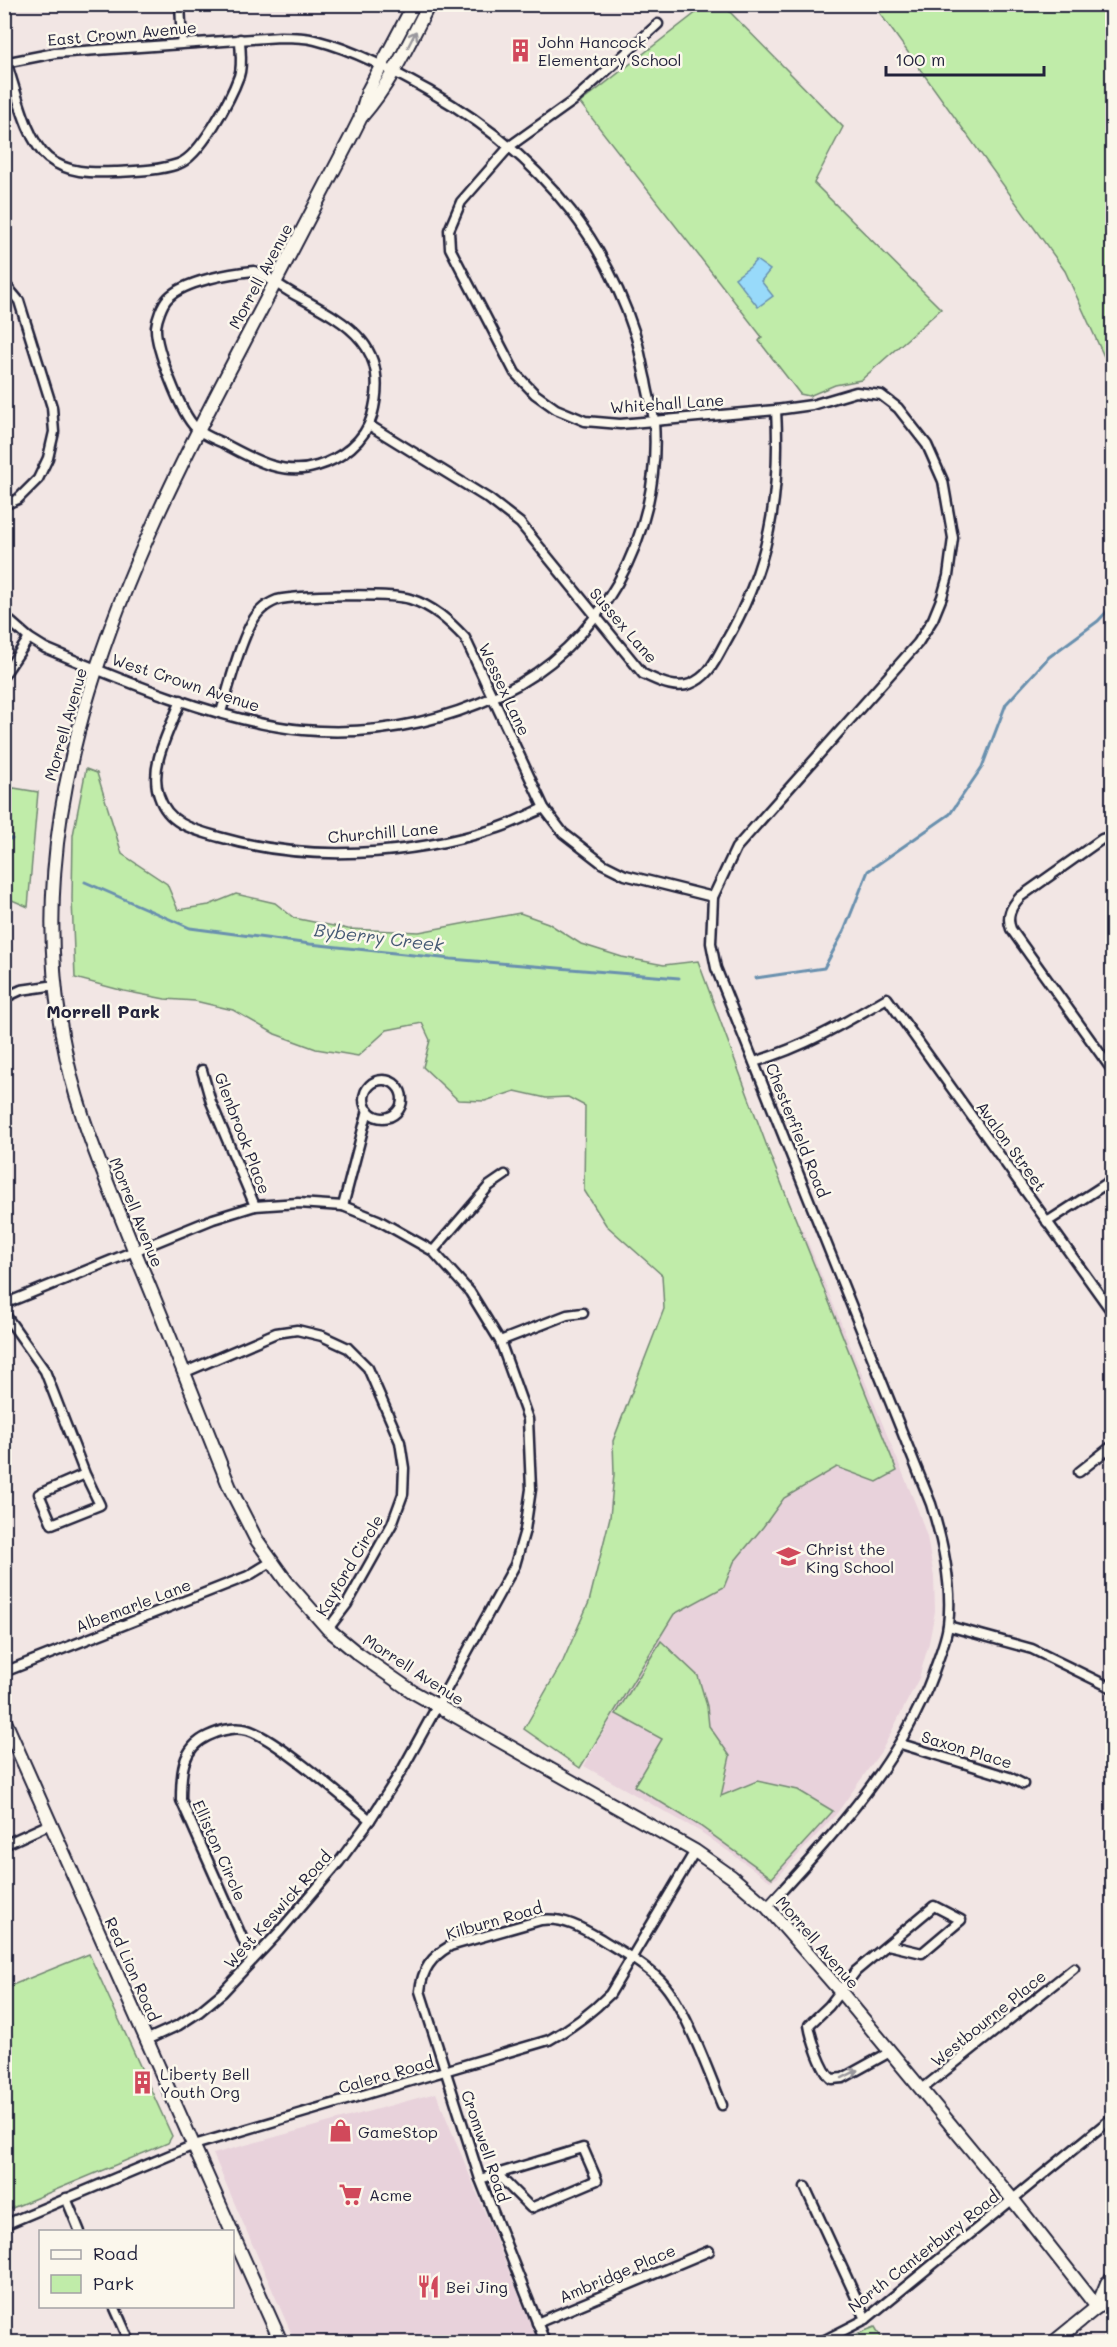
<svg xmlns="http://www.w3.org/2000/svg" width="1117" height="2347" font-family="Mali,sans-serif">
<rect width="100%" height="100%" fill="#f2e6e4"/>
<filter id="ink" filterUnits="userSpaceOnUse"><feTurbulence type="fractalNoise" baseFrequency=".0167" numOctaves="2"/><feDisplacementMap in="SourceGraphic" scale="12" xChannelSelector="R" yChannelSelector="G"/><feConvolveMatrix kernelMatrix="1 2 1 2 8 2 1 2 1" color-interpolation-filters="sRGB"/></filter>
<g filter="url(#ink)">
<g fill="#e8d2db">
<polygon points="802,1228 918,1510 927,1537 934,1577 935,1611 929,1643 919,1678 882,1750 837,1813 777,1878 770,1881 701,1832 584,1766 662,1630 748,1248"/>
<polygon points="436,2093 538,2342 295,2342 213,2154"/>
</g>
<g fill="#c0eca9" stroke="#718772" stroke-width="1.5">
<polygon points="706,5 723,5 843,127 814,183 941,309 861,380 835,385 809,396 800,394 759,341 762,337 580,103"/>
<polygon points="874,5 1112,5 1112,374 1065,271"/>
<polygon points="86,769 97,773 122,854 167,884 178,910 209,905 236,894 275,903 294,918 348,929 419,932 520,913 548,923 581,944 622,957 664,965 698,961 772,1160 897,1471 877,1482 837,1467 784,1498 763,1527 734,1562 724,1587 674,1614 580,1768 524,1729 563,1661 589,1602 610,1517 614,1474 613,1441 664,1309 662,1275 606,1225 584,1190 585,1106 568,1097 546,1098 515,1091 485,1101 458,1100 423,1067 430,1040 422,1023 387,1030 358,1056 316,1049 275,1034 233,1010 195,1001 165,999 124,991 75,978 72,899 73,835"/>
<polygon points="14,788 38,792 28,907 5,897 5,790"/>
<polygon points="661,1641 698,1676 707,1706 709,1726 730,1756 721,1796 757,1781 798,1790 833,1811 772,1878 700,1826 634,1786 662,1739 616,1714"/>
<polygon points="89,1954 172,2136 168,2143 5,2211 5,1988"/>
<polygon points="875,2327 884,2342 836,2342"/>
</g>
<polygon fill="#98dafa" stroke="#6990ae" stroke-width="1.5" points="756,260 770,270 761,281 773,296 758,307 735,278 750,267"/>
<g fill="none" stroke-linecap="round" stroke-linejoin="round">
<g stroke="#6990ae" stroke-width="3">
<polyline points="4,838 12,839"/>
<polyline points="85,882 190,928 310,944 451,959 679,978"/>
<polyline points="756,978 824,968 844,931 868,871 950,814 982,767 1006,704 1049,657 1098,621 1112,606"/>
</g>
<defs>
<g id="street">
<polyline points="180,4 182,43"/>
<path d="M658,24L573,101L510,146L461,202L449,230L450,248L515,373L535,394L556,409L585,421L620,424L776,410L812,405L856,392L881,395L898,408L927,445L943,481L953,538L948,576L942,597L933,619L918,643L736,848L713,897L711,943L716,968L931,1504C943,1542 953,1585 948,1625C946,1641 938,1659 933,1674C899,1766 832,1836 767,1907"/>
<path d="M6,62C16,89 26,140 48,158C67,173 91,173 114,172C135,171 157,171 178,164C200,157 231,98 239,76C243,65 240,50 240,39"/>
<path d="M4,63L55,53L280,37C292,37 304,37 315,40C355,50 393,71 429,91C484,122 532,161 571,211C599,247 621,291 635,334C640,349 642,366 646,381C648,395 653,409 654,422C662,535 601,647 498,695C436,724 372,736 303,730C221,722 121,680 45,648L29,638L4,616"/>
<path d="M254,271C269,277 282,288 297,296C350,324 391,347 372,416C365,441 341,459 317,466C283,477 253,459 223,443C214,439 203,435 196,428C181,414 155,347 156,327C157,319 162,304 168,298C184,281 231,273 254,271Z"/>
<polyline points="4,283 19,301 52,407 54,432 48,458 38,479 18,499 4,505"/>
<path d="M369,425L489,499L520,523L643,674C657,680 674,690 690,684C709,677 716,659 725,643C769,568 781,496 776,410"/>
<polyline points="4,675 29,638"/>
<path d="M181,700C171,728 148,765 159,796C168,824 194,830 219,837C309,863 409,856 498,828C513,823 528,815 544,808"/>
<path d="M221,712C229,688 243,626 261,610C264,607 272,602 277,600C296,595 391,593 410,599C433,606 449,621 465,638L544,808L563,833L603,864L625,875L713,897"/>
<path d="M1112,836L1102,839L1020,897C1011,907 1006,916 1011,929L1112,1070"/>
<polyline points="4,998 21,990 56,985"/>
<path d="M754,1062C804,1047 843,1024 887,998L1112,1312"/>
<polyline points="202,1070 211,1102 255,1206"/>
<circle cx="383" cy="1099" r="19"/>
<polyline points="343,1206 368,1110"/>
<polyline points="1047,1222 1112,1180"/>
<polyline points="433,1251 489,1186 505,1175"/>
<polyline points="4,1304 213,1219 255,1206 298,1203 343,1206 378,1220 433,1251 470,1292 500,1341 528,1419 531,1489 525,1530 515,1565 402,1770 370,1820 339,1862 280,1931 222,1993 199,2012 179,2025 146,2040"/>
<polyline points="4,1313 45,1371 85,1474 100,1505 52,1524 39,1494 85,1474"/>
<polyline points="500,1341 567,1315 583,1313"/>
<polyline points="183,1373 276,1333 297,1330 322,1336 348,1348 368,1368 400,1442 404,1468 403,1494 392,1524 347,1604 328,1629"/>
<polyline points="1079,1472 1112,1446"/>
<polyline points="948,1626 1032,1649 1112,1688"/>
<polyline points="4,1672 248,1576 271,1562"/>
<polyline points="901,1744 1009,1777 1023,1784"/>
<polyline points="4,1845 50,1824"/>
<path d="M888,1945L922,1953L961,1920L934,1906L856,1971L829,2006L809,2025C811,2038 822,2072 832,2079L843,2078L890,2052"/>
<path d="M252,1960L181,1800C181,1775 181,1748 208,1736C219,1731 230,1727 243,1729C268,1731 347,1801 370,1820"/>
<polyline points="921,2090 1074,1968"/>
<polyline points="480,2179 583,2148 597,2180 531,2208 497,2174"/>
<polyline points="805,2187 866,2319"/>
<polyline points="66,2198 80,2232"/>
<path d="M4,2225L194,2145L549,2040C573,2027 591,2013 610,1994L695,1851"/>
<polyline points="114,2306 130,2342"/>
<polyline points="537,2323 709,2251"/>
<polyline points="4,2333 8,2342"/>
<path d="M545,2342L480,2179L420,1991C422,1970 431,1957 450,1946L541,1920C563,1917 582,1928 601,1939C622,1952 644,1964 661,1981C685,2006 708,2071 722,2105"/>
<polyline points="821,2342 866,2319 1112,2118"/>
</g>
<g id="secondary">
<path d="M414,4L368,91L360,119L352,135C315,206 278,277 241,348C125,568 11,805 67,1060C82,1127 110,1188 135,1252C168,1330 198,1409 230,1488L256,1539L286,1581L328,1629L357,1653L413,1692L695,1851L732,1877L767,1907L840,1991L1013,2200L1097,2307"/>
<path d="M362,116C391,83 409,43 429,4"/>
<polyline points="4,1719 232,2232"/>
<polyline points="232,2233 281,2342"/>
<polyline points="1097,2307 1107,2283 1112,2279"/>
<polyline points="1054,2342 1097,2307 1112,2302"/>
</g>
</defs>
<use href="#street" stroke="#22223b" stroke-width="13"/>
<use href="#secondary" stroke="#22223b" stroke-width="16"/>
<use href="#street" stroke="#fbf7ec" stroke-width="8"/>
<use href="#secondary" stroke="#fbf7ec" stroke-width="12"/>
</g>
<defs><path id="oneway-shaft" d="M-6 0H5M1.5-3L5.5 0L1.5 3" fill="none" stroke-width="1.6" stroke-linecap="round" stroke-linejoin="round" transform="scale(1.5)"/></defs>
<g stroke="#99979c">
<use href="#oneway-shaft" transform="translate(412 39) rotate(-63)"/>
<use href="#oneway-shaft" transform="translate(850 2074) rotate(-27)"/>
</g>
</g>
<defs>
<symbol id="building-bare" viewBox="-9 -9 18 18"><path d="M-4-6H4V6H1V3H-1V6H-4ZM-2.5-4.3h1.7v1.8h-1.7ZM.8-4.3h1.7v1.8H.8ZM-2.5-1h1.7V.8h-1.7ZM.8-1h1.7V.8H.8Z" fill="#d1495b" stroke="#fbf7ec" stroke-width="2.5" paint-order="stroke"/></symbol>
<symbol id="school-bare" viewBox="-9 -9 18 18"><path d="M0-5L7-2L0 1L-7-2ZM-4 1L0 2.5L4 1V4Q0 6-4 4Z" fill="#d1495b" stroke="#fbf7ec" stroke-width="2.5" paint-order="stroke"/></symbol>
<symbol id="shop-bare" viewBox="-9 -9 18 18"><path d="M-5-2.5h2.3a2.7 3.5 0 0 1 5.4 0H5L5.5 6h-11ZM-1.5-2.5h3a1.5 2.3 0 0 0-3 0Z" fill="#d1495b" stroke="#fbf7ec" stroke-width="2.5" paint-order="stroke"/></symbol>
<symbol id="supermarket-bare" viewBox="-9 -9 18 18"><path d="M-6-5.5h2.5l.6 2H6L4.5 2H-2.5L-4.4-4H-6ZM-1.5 3.2a1.3 1.3 0 1 0 .1 0ZM3 3.2a1.3 1.3 0 1 0 .1 0Z" fill="#d1495b" stroke="#fbf7ec" stroke-width="2.5" paint-order="stroke"/></symbol>
<symbol id="restaurant-bare" viewBox="-9 -9 18 18"><path d="M-5-6h1v4h1v-4h1v4h1v-4h1v5L-1.5 .5V6h-2V.5L-5-1ZM5-6V6H3V1.5H1.5Q1.5-4 5-6Z" fill="#d1495b" stroke="#fbf7ec" stroke-width="2.5" paint-order="stroke"/></symbol>
</defs>
<g fill-rule="evenodd">
<use href="#building-bare" x="504" y="34" width="33" height="33"/>
<use href="#school-bare" x="772" y="1540" width="33" height="33"/>
<use href="#building-bare" x="126" y="2066" width="33" height="33"/>
<use href="#shop-bare" x="324" y="2114" width="33" height="33"/>
<use href="#supermarket-bare" x="334" y="2178" width="33" height="33"/>
<use href="#restaurant-bare" x="412" y="2270" width="33" height="33"/>
</g>
<g text-anchor="middle" dominant-baseline="central" stroke-width="5" stroke-linejoin="round" paint-order="stroke">
<g font-size="16" fill="#22223b" stroke="#fbf7ec">
<text transform="translate(122 33) rotate(-5)">East Crown Avenue</text>
<text transform="translate(260 276) rotate(-62)">Morrell Avenue</text>
<text transform="translate(667 403) rotate(-4)">Whitehall Lane</text>
<text transform="translate(624 625) rotate(49)">Sussex Lane</text>
<text transform="translate(186 682) rotate(18)">West Crown Avenue</text>
<text transform="translate(505 689) rotate(65)">Wessex Lane</text>
<text transform="translate(65 724) rotate(-74)">Morrell Avenue</text>
<text transform="translate(383 832) rotate(-5)">Churchill Lane</text>
<text transform="translate(798 1130) rotate(68)">Chesterfield Road</text>
<text transform="translate(243 1133) rotate(69)">Glenbrook Place</text>
<text transform="translate(1012 1146) rotate(54)">Avalon Street</text>
<text transform="translate(137 1212) rotate(68)">Morrell Avenue</text>
<text transform="translate(349 1565) rotate(-59)">Kayford Circle</text>
<text transform="translate(133 1605) rotate(-21)">Albemarle Lane</text>
<text transform="translate(414 1669) rotate(33)">Morrell Avenue</text>
<text transform="translate(967 1749) rotate(17)">Saxon Place</text>
<text transform="translate(220 1850) rotate(66)">Elliston Circle</text>
<text transform="translate(277 1909) rotate(-48)">West Keswick Road</text>
<text transform="translate(494 1920) rotate(-16)">Kilburn Road</text>
<text transform="translate(818 1942) rotate(49)">Morrell Avenue</text>
<text transform="translate(133 1969) rotate(66)">Red Lion Road</text>
<text transform="translate(988 2018) rotate(-39)">Westbourne Place</text>
<text transform="translate(386 2074) rotate(-16)">Calera Road</text>
<text transform="translate(486 2146) rotate(71)">Cromwell Road</text>
<text transform="translate(923 2251) rotate(-38)">North Canterbury Road</text>
<text transform="translate(617 2273) rotate(-23)">Ambridge Place</text>
</g>
<g font-size="16" fill="#22223b" stroke="#fbf7ec" text-anchor="start">
<text x="538" y="41">John Hancock<tspan x="538" dy="18">Elementary School</tspan></text>
<text x="806" y="1548">Christ the<tspan x="806" dy="18">King School</tspan></text>
<text x="160" y="2073">Liberty Bell<tspan x="160" dy="18">Youth Org</tspan></text>
<text x="358" y="2131">GameStop</text>
<text x="369" y="2194">Acme</text>
<text x="446" y="2286">Bei Jing</text>
</g>
<g font-size="18" font-style="italic" fill="#455974" stroke="#fbf7ec">
<text transform="translate(379 937) rotate(7)">Byberry Creek</text>
</g>
<g font-size="18" font-weight="bold" fill="#22223b" stroke="#fbf7ec">
<text x="103" y="1011">Morrell Park</text>
</g>
</g>
<rect width="1117" height="2347" fill="none" stroke="#fbf7ec" stroke-width="24"/>
<rect x="12" y="12" width="1093" height="2323" fill="none" stroke="#22223b" stroke-width="2" filter="url(#ink)"/>
<rect x="39" y="2230" width="195" height="78" fill="#fbf7ec" stroke="#a4a2a5" stroke-width="1.5"/>
<rect x="51" y="2250" width="30" height="9" fill="#fbf7ec" stroke="#a4a2a5" stroke-width="1.5"/>
<text x="93" y="2260" font-size="18" fill="#22223b">Road</text>
<rect x="51" y="2275" width="30" height="18" fill="#c0eca9" stroke="#a4a2a5" stroke-width="1.5"/>
<text x="93" y="2290" font-size="18" fill="#22223b">Park</text>
<path d="M886 66v9h158v-9" fill="none" stroke="#22223b" stroke-width="3"/>
<text x="895" y="66" font-size="18" fill="#22223b" stroke="#fbf7ec" stroke-width="4.5" paint-order="stroke">100 m</text>
</svg>
